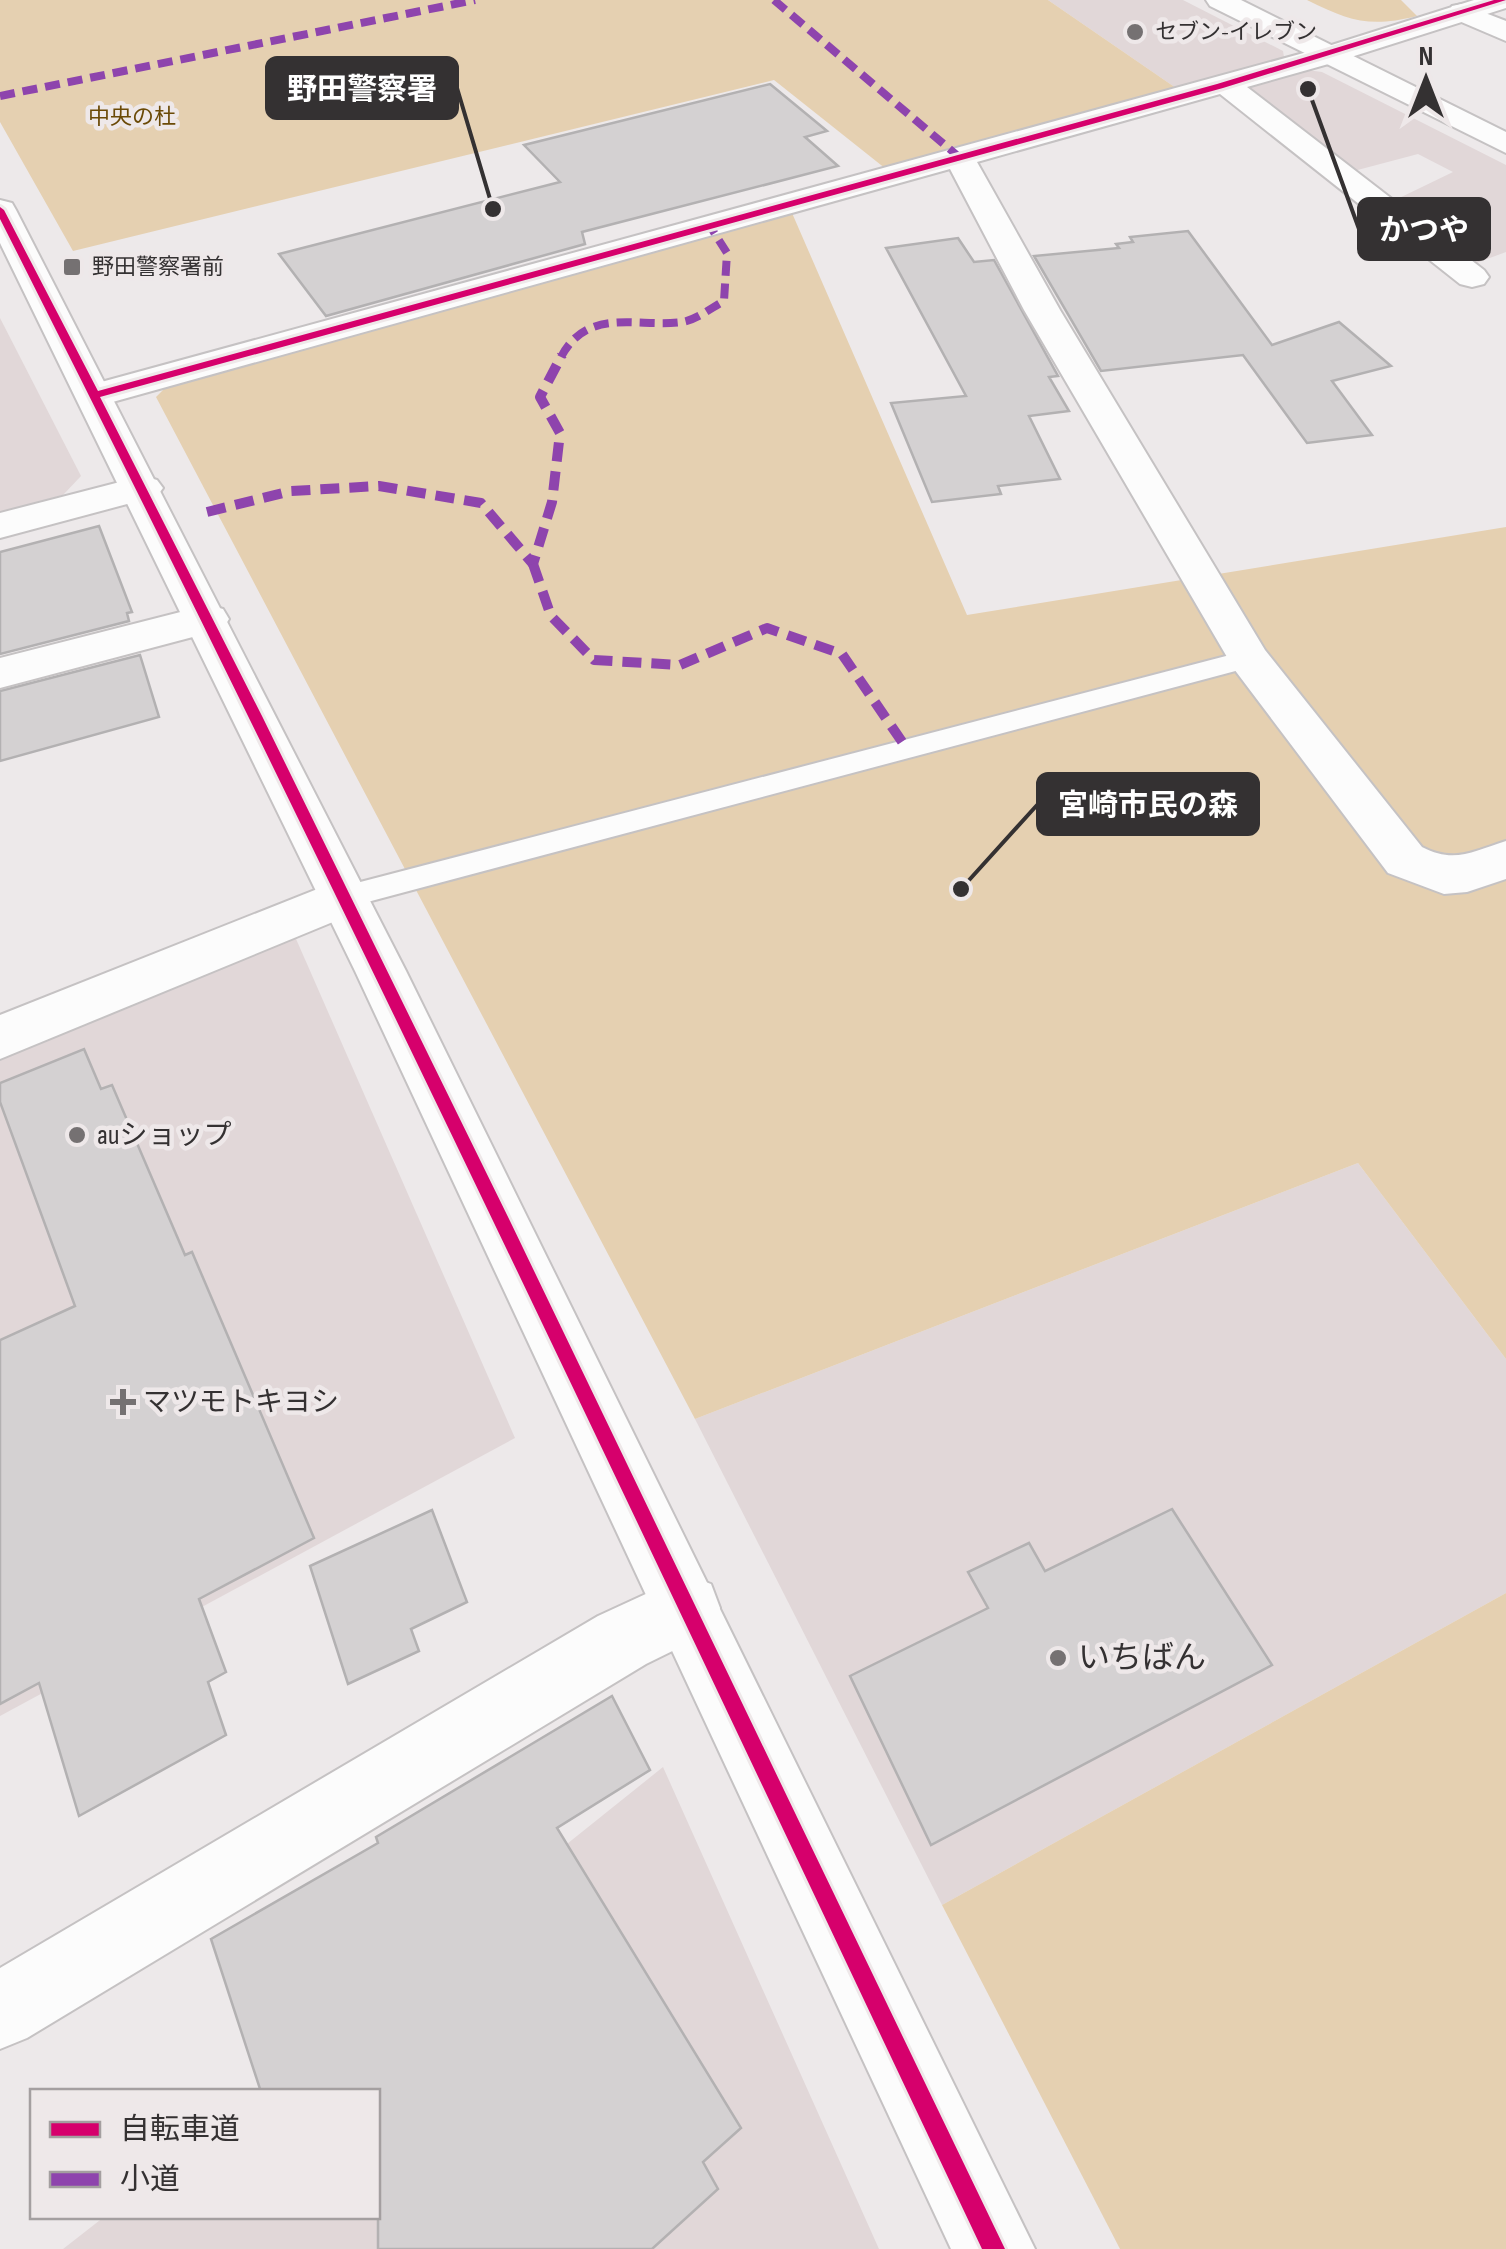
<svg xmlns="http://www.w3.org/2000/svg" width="1506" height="2249" font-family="'Sofia Sans Condensed','Noto Sans JP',sans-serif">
<rect width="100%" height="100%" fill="#ede9ea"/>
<g fill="#e1d7d8">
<polygon points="1048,0 1183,0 1283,51 1284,57 1176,88"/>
<polygon points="1307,70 1322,72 1506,165 1506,252 1471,265 1391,202 1453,172 1418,154 1350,172 1240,88"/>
<polygon points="0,318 81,476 63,495 0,512"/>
<polygon points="293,932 515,1438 0,1716 0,1057"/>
<polygon points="1358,1163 1506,1359 1506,1593 942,1905 695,1419"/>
<polygon points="663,1767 879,2249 63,2249 104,2217 378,2216 378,2092 259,2091"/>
</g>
<g fill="#e5d0b1">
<polygon points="0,0 1048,0 1176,88 886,169 774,80 73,251 0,122"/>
<path d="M1307,0H1401L1417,16C1370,28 1349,21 1307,0Z"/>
<polygon points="792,213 967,615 1506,527 1506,1359 1358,1163 695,1419 156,397 167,386"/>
<polygon points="1506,1593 1506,2249 1120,2249 942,1905"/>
</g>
<g fill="#d4d1d2" stroke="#b3b1b2" stroke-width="2.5">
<polygon points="770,84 827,131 805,137 838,166 582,232 585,244 326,316 279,254 560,182 524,145"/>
<polygon points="1188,231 1272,345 1339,322 1391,366 1332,381 1372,435 1307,443 1243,355 1101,371 1034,256 1119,248 1116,244 1133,242 1130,237"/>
<polygon points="958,238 974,262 994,260 1058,376 1049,377 1069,411 1029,416 1060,479 998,486 1001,494 932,502 891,403 966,396 886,248"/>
<polygon points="99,526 132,612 127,613 129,621 0,654 0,552"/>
<polygon points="140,655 159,717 0,761 0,691"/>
<polygon points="84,1049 101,1089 112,1085 185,1255 192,1252 314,1538 199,1599 226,1672 208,1682 226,1735 79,1816 39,1683 0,1704 0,1340 75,1306 0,1102 0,1083"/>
<polygon points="1172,1509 1272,1665 931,1845 850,1676 988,1608 968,1572 1029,1543 1045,1571"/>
<polygon points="432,1510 467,1602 411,1629 419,1651 348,1684 310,1566"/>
<polygon points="612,1696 650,1770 557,1828 741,2128 703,2162 718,2189 652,2249 378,2249 378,2092 261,2092 211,1939 378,1843 376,1837"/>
</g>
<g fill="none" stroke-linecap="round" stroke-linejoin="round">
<defs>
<polygon id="lane" points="1249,650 1262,659 1258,665 345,908 335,905 330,897 335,889 345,886"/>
<g id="street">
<polygon points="1462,4 1506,21 1506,41 1452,18 1448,12 1452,6"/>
<path d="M1329,46L1339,49L1343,55L1339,61L1247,87L1484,270L1489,277L1484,284L1472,287L1460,284L1220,94L977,162L1060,310L1265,650L1422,847C1454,864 1474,851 1506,841V879L1467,892L1444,894L1388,873L1234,669L1024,310L950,169L109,403L96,406L83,403L77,395L83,387Z"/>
<polygon points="143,476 157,480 163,488 157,496 0,538 0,513"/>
<polygon points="208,605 223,609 229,619 223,629 0,688 0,658"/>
<polygon points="345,878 362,884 370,897 362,910 0,1059 0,1015"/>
<polygon points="687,1575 711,1584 720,1608 711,1632 646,1664 27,2038 0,2049 0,1968 598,1616"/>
</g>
<g id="secondary">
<polygon points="1474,0 1506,0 1506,8 1329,64 1319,61 1315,55 1319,49"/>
<polygon points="0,200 12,203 16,210 406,971 1035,2249 951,2249 355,971 0,243"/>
</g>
<polygon id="highway" points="1206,0 1241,0 1506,132 1506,153 1210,6"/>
</defs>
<use href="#lane" stroke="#c5c2c3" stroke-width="4"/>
<use href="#street" stroke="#c5c2c3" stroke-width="4"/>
<use href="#secondary" stroke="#c5c2c3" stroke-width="4"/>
<use href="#highway" stroke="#c5c2c3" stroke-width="4"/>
<use href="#lane" fill="#fcfcfc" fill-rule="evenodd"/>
<use href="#street" fill="#fcfcfc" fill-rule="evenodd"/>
<use href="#secondary" fill="#fcfcfc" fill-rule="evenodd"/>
<use href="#highway" fill="#fcfcfc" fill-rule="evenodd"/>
<g stroke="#8e44ad" stroke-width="8" stroke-dasharray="15 8" stroke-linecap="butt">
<polyline points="774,0 959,157"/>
<polyline points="0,96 475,0"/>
<path d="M561,357C588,306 637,328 682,322C696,320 711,308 724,301L727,253L710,226"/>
</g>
<g stroke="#8e44ad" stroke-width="10" stroke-dasharray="19 10" stroke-linecap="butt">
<polyline points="207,512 291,491 379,486 481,503 533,564 552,502 560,433 540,397 562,355"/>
<polyline points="533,564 551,616 594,660 680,665 767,628 842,654 907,749"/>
</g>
<defs>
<path id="cycleway" d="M1494,0H1506L1223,88L100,397L262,716L510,1221L1005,2249H982C660,1570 340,889 0,219V207L4,210L98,391L1217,84Z"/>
</defs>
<use href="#cycleway" stroke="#eee8e9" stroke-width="6"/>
<use href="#cycleway" fill="#d6006c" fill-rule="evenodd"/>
</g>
<g fill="#757172" stroke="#eee8e9" stroke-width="4">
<circle cx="1135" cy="32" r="10"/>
<rect x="62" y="257" width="20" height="20" rx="5"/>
<circle cx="77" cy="1135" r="10"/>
<path d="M118 1387h10v10h10v10h-10v10h-10v-10h-10v-10h10z"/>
<circle cx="1058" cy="1658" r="10"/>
</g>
<g text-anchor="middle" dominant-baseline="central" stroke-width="9" stroke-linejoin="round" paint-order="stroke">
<g font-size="22" fill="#343132" stroke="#eee8e9" text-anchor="start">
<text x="1155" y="32">セブン-イレブン</text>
<text x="92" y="267">野田警察署前</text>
</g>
<g font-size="22" fill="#6b4a07" stroke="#eee8e9">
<text x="132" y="117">中央の杜</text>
</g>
<g font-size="28" fill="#343132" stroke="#eee8e9" text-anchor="start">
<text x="97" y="1135">auショップ</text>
<text x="143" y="1402">マツモトキヨシ</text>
</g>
<g font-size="32" fill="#343132" stroke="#eee8e9" text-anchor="start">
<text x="1078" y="1658">いちばん</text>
</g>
</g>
<path fill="none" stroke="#343132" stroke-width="4" d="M493 209L457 88M1308 89L1359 229M961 889L1038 804"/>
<g fill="#343132" stroke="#eee8e9" stroke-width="4">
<circle cx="493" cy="209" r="10"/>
<circle cx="1308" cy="89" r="10"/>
<circle cx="961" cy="889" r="10"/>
</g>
<g fill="#343132" stroke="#343132" stroke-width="4">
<rect x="267" y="58" width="190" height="60" rx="10"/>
<rect x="1359" y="199" width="130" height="60" rx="10"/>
<rect x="1038" y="774" width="220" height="60" rx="10"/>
</g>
<g font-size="30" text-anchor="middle" font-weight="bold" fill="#fff">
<text x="362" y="99">野田警察署</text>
<text x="1424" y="240">かつや</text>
<text x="1148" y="815">宮崎市民の森</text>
</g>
<rect x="30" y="2089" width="350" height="130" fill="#eee8e9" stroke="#a49fa0" stroke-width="2.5"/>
<rect x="50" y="2122" width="50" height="15" fill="#d6006c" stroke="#a49fa0" stroke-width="2.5"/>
<text x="120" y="2139" font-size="30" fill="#343132">自転車道</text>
<rect x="50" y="2172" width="50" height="15" fill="#8e44ad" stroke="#a49fa0" stroke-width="2.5"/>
<text x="120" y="2189" font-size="30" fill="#343132">小道</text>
<g transform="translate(1426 80)" stroke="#eee8e9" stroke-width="8" paint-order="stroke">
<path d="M0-8L18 38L0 25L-18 38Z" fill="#343132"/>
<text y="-15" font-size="28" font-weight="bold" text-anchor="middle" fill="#343132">N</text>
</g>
</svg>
